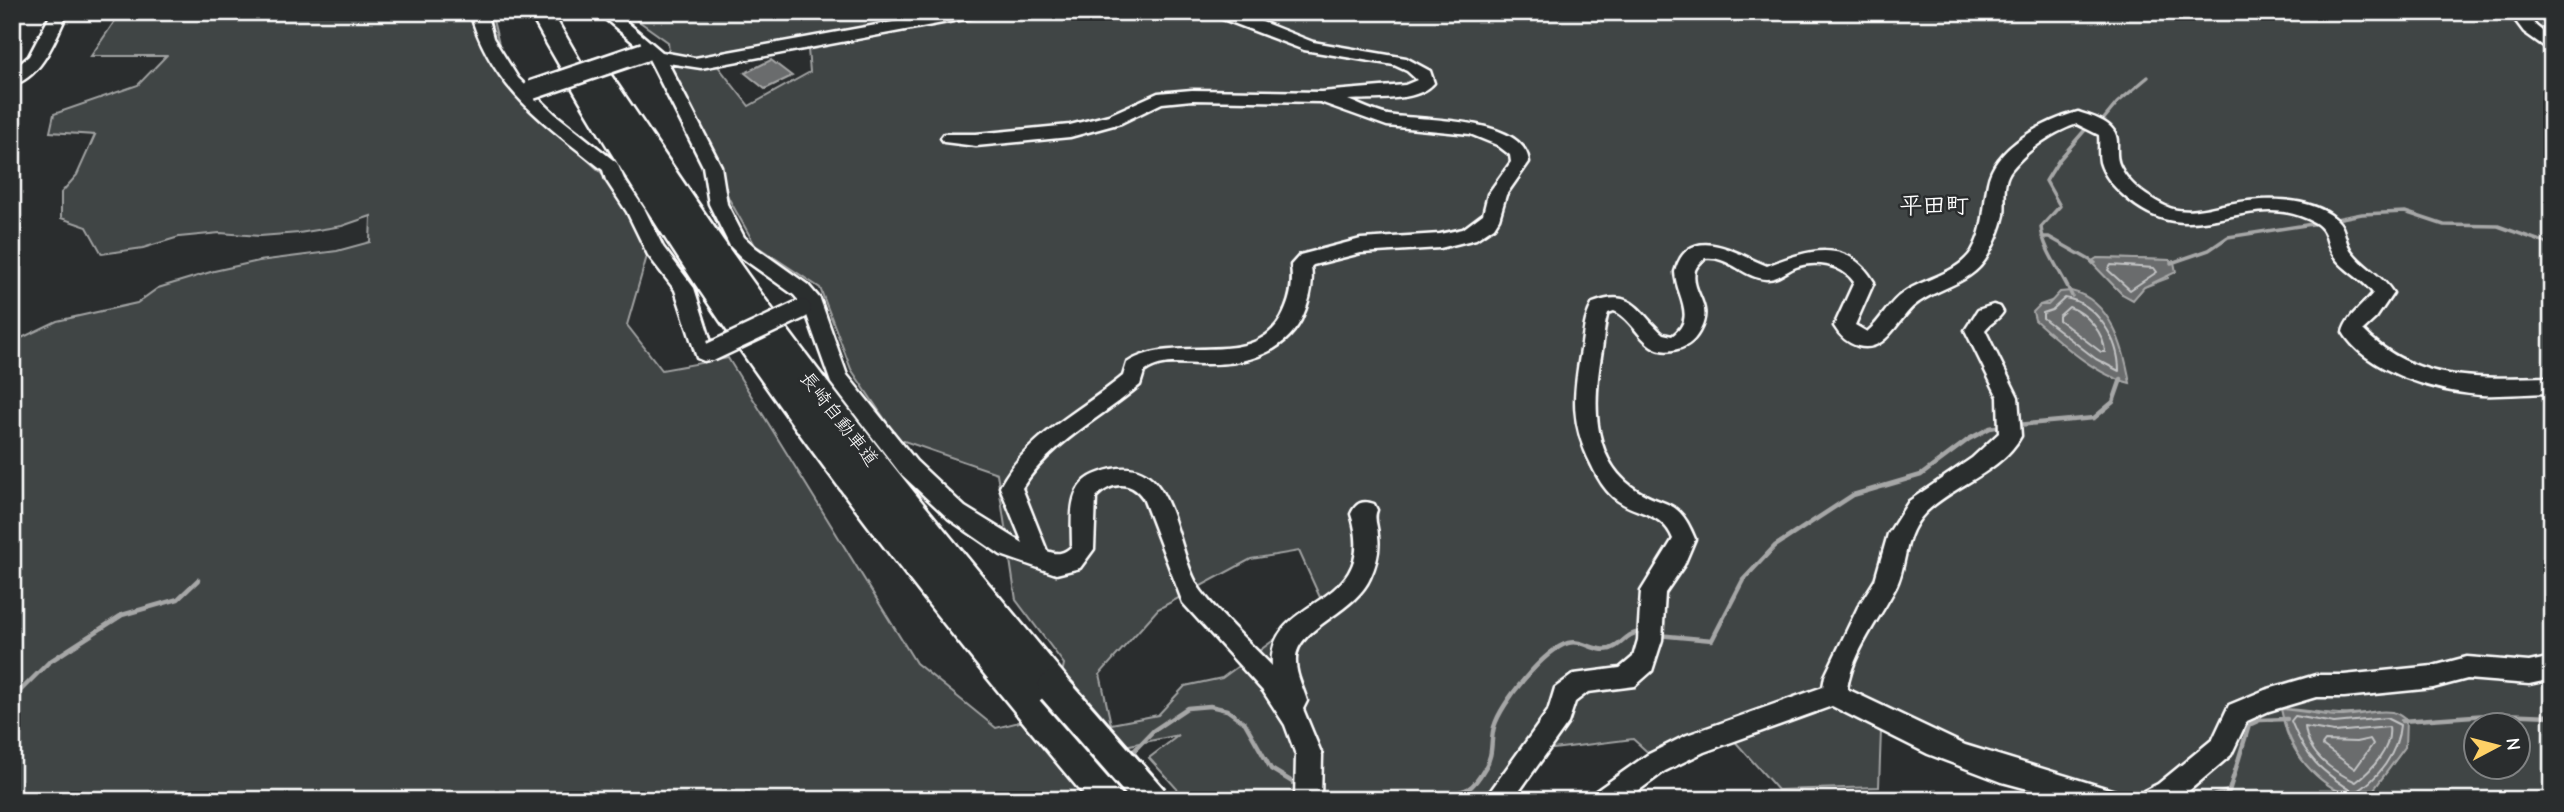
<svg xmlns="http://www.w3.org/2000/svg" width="2564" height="812" font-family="'Comic Neue','Klee One',sans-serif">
<rect width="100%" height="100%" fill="#2a2d2e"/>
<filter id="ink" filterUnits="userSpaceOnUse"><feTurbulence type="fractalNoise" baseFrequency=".0143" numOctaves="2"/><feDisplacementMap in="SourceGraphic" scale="14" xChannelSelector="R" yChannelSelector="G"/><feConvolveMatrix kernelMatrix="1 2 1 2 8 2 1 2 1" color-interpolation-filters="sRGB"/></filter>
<g filter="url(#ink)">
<path fill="#414445" stroke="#a0a2a2" stroke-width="2" fill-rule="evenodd" d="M121,12H491L510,89L616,186L647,256L627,325L662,370L728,358L916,663L996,728L1054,713L1064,664L1016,600L997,473L898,439L851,369L820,288L755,245L729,199L670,64L668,42L626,12H2552V800H2360L2374,789L2405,747L2378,711C2340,719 2318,710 2282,709C2285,752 2318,784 2357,800H2069L2057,773L1992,760L1937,731L1881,730L1879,787L1778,790L1732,738L1662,765L1633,739L1521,753L1491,790L1487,800H1187L1149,758L1179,735L1125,746L1075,800H12V348L15,341L57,321L137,303L158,288L214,271L259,261L337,251L370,242L371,216L342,226L299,233L260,236L220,233L179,237L143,248L102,254L87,227L61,218V193L77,175L95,135L50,132L54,114L138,85L166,56H91ZM807,38L810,72L749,106L710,56ZM2098,258L2169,260L2168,278L2144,287L2138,294H2122L2091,262ZM2054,300L2092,365L2046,330L2040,305ZM1299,551L1323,604L1222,678L1185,686L1158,715L1111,724L1100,674L1158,609L1251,559ZM2476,724H2518V766H2476Z"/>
<g fill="#6a6c6d" stroke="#a6a7a7" stroke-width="2">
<polygon points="771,60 792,76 765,89 745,73"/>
<polygon points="2097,258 2169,260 2174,262 2176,272 2144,287 2133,300 2122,294 2091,262"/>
<path d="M2071,291C2111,300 2124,348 2130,383C2095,375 2061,343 2035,320L2033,312L2040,305H2048L2060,292Z"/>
<path d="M2281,709C2300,710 2318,715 2336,716C2356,717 2373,709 2392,712C2398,713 2401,716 2406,720L2405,747L2374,789L2357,800C2314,783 2290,754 2281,709Z"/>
</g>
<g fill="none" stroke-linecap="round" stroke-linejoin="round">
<g stroke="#c3c4c5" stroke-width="2">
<polygon points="2111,265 2154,268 2157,272 2130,290 2108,270"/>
<path d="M2065,298C2097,303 2119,340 2119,371L2096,359L2043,318V313L2052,310Z"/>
<path d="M2069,307C2087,313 2104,333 2105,352H2101L2059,320V316Z"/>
<path d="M2295,716L2334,723L2386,718L2400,725C2398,753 2378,779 2355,793C2321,771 2306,759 2291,721Z"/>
<path d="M2305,727L2334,732L2389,727C2392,748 2372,770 2356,782C2332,771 2308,755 2305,727Z"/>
<polygon points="2370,739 2373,744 2355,769 2322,745 2325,741 2356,742"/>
</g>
<g stroke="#a6a7a7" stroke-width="3.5">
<polyline points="2103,120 2117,103 2148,77"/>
<polyline points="2331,220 2362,214 2405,212 2444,225 2498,226 2552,245"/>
<polyline points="2042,237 2049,237 2095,263"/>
<polyline points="2171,263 2209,250 2228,237 2319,223"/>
<path d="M2072,296C2063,274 2043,250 2041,227L2060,206L2046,181L2059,160L2085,130"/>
</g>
<g stroke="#a6a7a7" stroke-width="4.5">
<polyline points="2017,425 2094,418 2113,402 2121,379"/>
<polyline points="1657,635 1712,640 1743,580 1775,546 1853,495 1921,475 1969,439 1990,428 2002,426"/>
<polyline points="12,699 49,662 122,615 178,599 198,580"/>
<polyline points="2402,721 2502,714 2552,716"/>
<polyline points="1128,757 1154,730 1187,708 1210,706 1227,710 1245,723 1271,769 1294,783"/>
<polyline points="1324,798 1328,800"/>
<path d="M1451,800C1457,792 1459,792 1468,789C1475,785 1481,775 1485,768C1494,754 1490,741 1494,727C1501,703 1544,650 1568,643C1583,639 1596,653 1610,649C1625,644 1624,633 1642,632"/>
<polyline points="2199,800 2229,791 2249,725 2260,720 2287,719"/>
</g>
<defs>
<g id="minor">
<path d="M52,12H68C56,37 42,78 12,85V71L29,56Z"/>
<path d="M470,12H486L493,38L518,78L555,114L617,163L624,179L645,210L663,247L694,288L712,345L718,347L721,352L718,357L704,361L697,358L675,290L648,255L627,212L606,180L603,170C544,123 491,88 470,12Z"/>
<path d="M597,12H615L662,52L695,58L948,12H983L975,17L701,68L668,63L721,166L727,204L744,237L756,248L808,285L820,299L847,375L916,461L965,507L1023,543L1000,487C1026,436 1081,411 1123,376L1127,363C1176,330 1260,376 1286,308C1292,293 1293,281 1291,265L1300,255L1361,239L1440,234L1463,229L1483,214L1488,194L1511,162L1510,155L1497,145L1470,134L1387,126L1320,102L1192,100L1162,103L1121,123L1070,137L976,146L944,142L941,138L944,134H976L1070,125L1109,115L1158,93L1192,90L1321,92L1405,85L1417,80L1407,71L1394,65L1304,50L1212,15L1210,12H1237L1313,42L1406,58L1430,71L1434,83C1417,103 1372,98 1348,100C1361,105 1374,112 1388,115C1422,121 1524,116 1529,162L1506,195L1499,219L1494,227L1476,239L1440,248L1361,253L1313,265L1311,267C1314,286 1309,303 1301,320C1282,356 1240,365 1202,364C1181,364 1162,359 1144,372L1140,385C1101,418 1050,443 1022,488L1047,551C1058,555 1064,554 1072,546C1072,518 1066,484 1099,473C1179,443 1171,551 1202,592C1222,618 1249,642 1272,666C1267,593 1382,611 1351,514C1356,503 1362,500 1374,504L1377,510C1373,519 1378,526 1378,536C1380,551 1376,565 1370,578C1355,613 1296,628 1296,659C1295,674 1303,687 1307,701L1303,709L1322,755L1321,800H1295L1296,755L1285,725L1263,691L1183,603L1143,498C1130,479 1110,483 1096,497L1094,549L1080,568L1056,574L1001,555L949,519L900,473L831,383L804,307L794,295L742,258L730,246L709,204L703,166L646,53Z"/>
<polygon points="2509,12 2525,12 2536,26 2552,39 2552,52 2524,32"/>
<path d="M2078,112C2094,117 2117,123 2117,142C2117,152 2116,160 2121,168C2129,185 2149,198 2165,206C2185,216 2207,208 2228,204C2261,198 2309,195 2336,219C2347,229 2343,241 2352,252C2364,268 2382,275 2393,293L2376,318L2363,330C2416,385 2483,378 2552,377V393C2528,393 2505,396 2481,395C2438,392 2366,372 2343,332C2347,316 2363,306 2373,293C2362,278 2344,271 2334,256C2323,240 2331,229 2308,219C2245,190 2193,253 2129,200C2117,190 2104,177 2100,162C2098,153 2100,144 2099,135L2077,124C2053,132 2028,149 2012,169C2001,182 2006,200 2004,215C2001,229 1995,243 1988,255C1974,282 1943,286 1919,302C1898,315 1888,354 1858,346C1847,343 1840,336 1834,326L1854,282C1842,264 1815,260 1796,267C1786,271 1777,280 1766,279C1744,278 1728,255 1705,258C1701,262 1697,265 1695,270C1690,294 1715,304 1699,332C1693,343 1685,348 1673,350C1644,356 1636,320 1614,311L1608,313C1604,324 1604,337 1602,350C1594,396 1589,454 1631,486C1662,510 1677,493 1695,539L1684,565L1665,593L1662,640L1652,671L1635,686L1588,692L1575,702L1568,723L1513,800H1484L1548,711L1555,688L1574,674L1620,668L1633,657L1638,640L1641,591L1673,539C1662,510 1633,515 1613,497C1604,489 1597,477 1592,466C1570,423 1573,396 1581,350C1584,333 1584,318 1593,303C1633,288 1637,311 1663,334L1672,336C1698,318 1676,296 1675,272C1689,220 1738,255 1767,266C1806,251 1847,236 1874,282L1855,325L1867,332C1881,321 1888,303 1903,293C1925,278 1957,274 1972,251C1985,229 1983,207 1988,183C1995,146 2045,121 2078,112Z"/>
<path d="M1993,305L2000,307L2003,312C1999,319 1991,322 1985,330L2018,397L2021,436C2001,473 1953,485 1925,513C1902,537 1908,563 1896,587C1879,620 1853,651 1847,689L1965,745L2115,791L2119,800H2069L2002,782L1928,754L1832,706L1704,752L1665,771L1626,800H1592L1596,791L1647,755L1687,735L1823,687L1825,676L1858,607L1875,580L1888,534L1909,501L1972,458L1999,433L1998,397L1965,330L1978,310Z"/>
<polygon points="2467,657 2529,662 2552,657 2552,679 2529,684 2467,679 2433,688 2344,697 2316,697 2269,711 2247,721 2231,755 2178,800 2140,800 2144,791 2158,784 2213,739 2229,705 2265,690 2316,675 2344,675 2433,666"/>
</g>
<path id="highway" d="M529,12H552L583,66L586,62L594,60L602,62C656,141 708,221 765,299C860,429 963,553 1066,677L1071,688L1066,699L1051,702L1125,788L1130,800H1088C881,554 685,294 529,12Z"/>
</defs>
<use href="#minor" stroke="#fff" stroke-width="5"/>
<use href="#highway" stroke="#fff" stroke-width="5"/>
<use href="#minor" fill="#2a2d2e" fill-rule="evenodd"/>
<use href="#highway" fill="#2a2d2e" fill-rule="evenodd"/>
<defs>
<g id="minor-bridge">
<polyline points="532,90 644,52"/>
<polyline points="711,352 802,309"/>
</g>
<polyline id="highway-bridge" points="1054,688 1152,800"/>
</defs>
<use href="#minor-bridge" stroke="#fff" stroke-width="23" stroke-linecap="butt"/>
<use href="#highway-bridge" stroke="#fff" stroke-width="38" stroke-linecap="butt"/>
<use href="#minor-bridge" stroke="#2a2d2e" stroke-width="18"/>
<use href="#highway-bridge" stroke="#2a2d2e" stroke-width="32"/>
</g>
</g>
<g text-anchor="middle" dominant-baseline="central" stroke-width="5" stroke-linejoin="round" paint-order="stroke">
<g font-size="19" fill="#fff" stroke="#2a2d2e">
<text transform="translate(839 419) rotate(52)">長崎自動車道</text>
</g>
<g font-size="23" font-weight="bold" fill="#fff" stroke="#2a2d2e">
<text x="1934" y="205">平田町</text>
</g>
</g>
<rect width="2564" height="812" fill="none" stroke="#2a2d2e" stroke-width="42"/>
<rect x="21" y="21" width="2522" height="770" fill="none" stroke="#fff" stroke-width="2.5" filter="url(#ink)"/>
<g transform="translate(2497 746) rotate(83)"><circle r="33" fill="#2a2d2e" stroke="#7f8182" stroke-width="2"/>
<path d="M0-5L12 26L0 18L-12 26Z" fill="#ffd166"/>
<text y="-10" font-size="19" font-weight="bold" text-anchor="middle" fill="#ffffff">N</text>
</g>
</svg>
